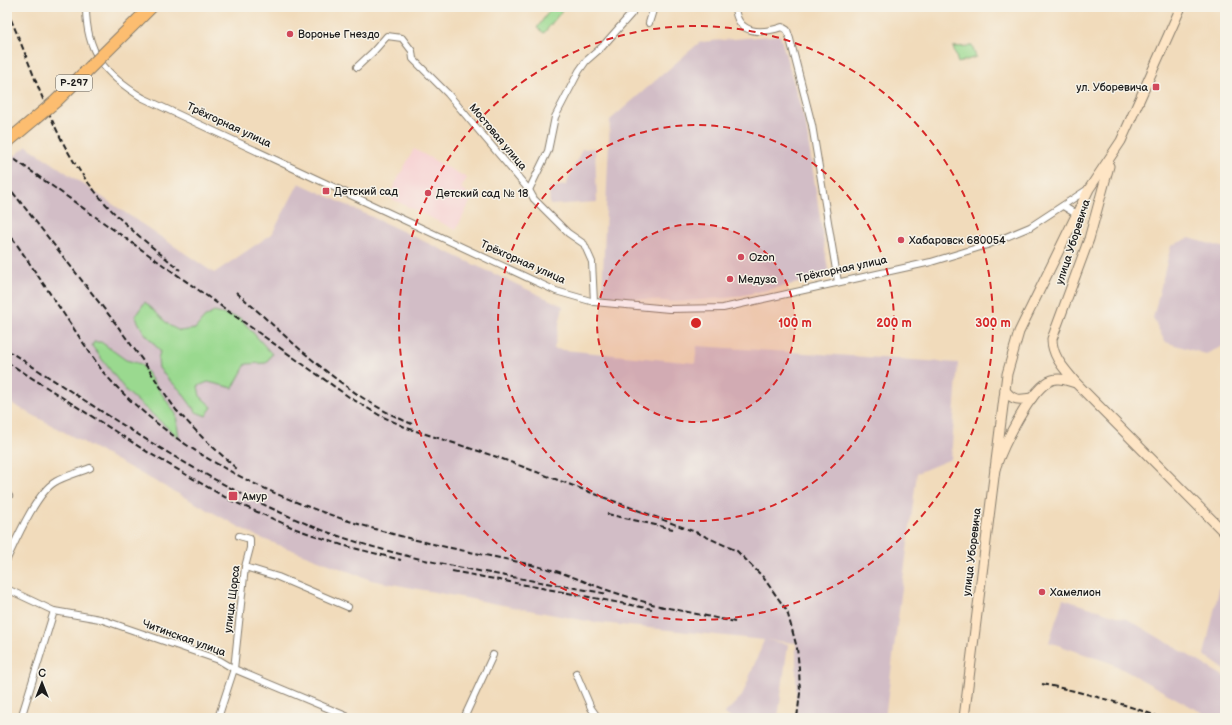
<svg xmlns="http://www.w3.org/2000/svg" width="1232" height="725" font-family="'Balsamiq Sans',sans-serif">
<rect width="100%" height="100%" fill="#f7f3e8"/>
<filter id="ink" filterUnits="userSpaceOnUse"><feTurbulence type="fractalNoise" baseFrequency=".025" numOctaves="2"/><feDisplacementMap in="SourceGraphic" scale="8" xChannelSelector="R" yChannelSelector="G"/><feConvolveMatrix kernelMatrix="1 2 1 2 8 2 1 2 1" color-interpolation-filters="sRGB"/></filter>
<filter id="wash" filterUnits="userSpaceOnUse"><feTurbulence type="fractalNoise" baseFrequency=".012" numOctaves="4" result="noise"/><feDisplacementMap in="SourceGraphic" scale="16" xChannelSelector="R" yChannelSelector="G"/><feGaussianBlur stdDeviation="0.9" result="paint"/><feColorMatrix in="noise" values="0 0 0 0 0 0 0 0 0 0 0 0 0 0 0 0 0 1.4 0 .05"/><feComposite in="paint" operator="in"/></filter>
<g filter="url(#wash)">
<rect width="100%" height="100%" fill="#f1dbbb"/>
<polygon fill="#f7cfd1" points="414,149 467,178 461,188 472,198 456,230 388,197"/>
<g fill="#d2bdc6">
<polygon points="780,35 806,126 829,276 735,297 675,302 602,295 610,120 700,42"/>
<polygon points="27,146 214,273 272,234 299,183 563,306 554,349 695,363 697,346 958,363 951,459 917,473 885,718 796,718 796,643 766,640 788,644 778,718 731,718 724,714 742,696 764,640 592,622 371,580 258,537 7,401 7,162"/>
<polygon points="595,148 597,202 550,205 549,188 566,185 582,149"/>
<polygon points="1189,238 1225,248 1225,345 1206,354 1165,342 1153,318 1171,246"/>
<polygon points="1225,577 1225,670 1204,655 1221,581"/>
<polygon points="1063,599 1129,620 1225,677 1225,718 1212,718 1111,663 1049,642"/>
</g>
<g fill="#9ad98f" stroke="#5b7a56">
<polygon points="552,7 565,7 544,33 537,28"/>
<polygon points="972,46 976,57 958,63 953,47"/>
<polygon points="145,302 170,326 180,331 195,329 204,318 214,312 240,318 272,354 266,363 246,364 233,388 208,382 198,386 200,396 212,407 206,416 196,412 180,390 167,378 159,368 158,360 160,351 143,331 135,316"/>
<polygon points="94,342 101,342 126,360 141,364 176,414 179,438 126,391 92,346"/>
</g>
</g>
<g filter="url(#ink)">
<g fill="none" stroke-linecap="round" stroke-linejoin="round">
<defs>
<g id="street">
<path d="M86,7C86,53 105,75 143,98L556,291L594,302L669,309L723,308L931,262L987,245L1030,227L1088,189"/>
<path d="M735,7C737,35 761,34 782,27L787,30L790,39L812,125L838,282"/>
<polyline points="649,23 654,7"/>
<polyline points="357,67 373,52 387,36 402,38 412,51 413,59 448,94 529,190 534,199 568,233 584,244 592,262 594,302"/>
<polyline points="529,190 548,151 555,117 579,71 586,61 602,47 632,13"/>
<polyline points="1063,206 1076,214"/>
<polyline points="7,498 9,496"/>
<path d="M7,559C16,540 37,492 55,482C65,476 78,473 90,468"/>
<polyline points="245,567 278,577 348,607"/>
<polyline points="7,589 54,611 100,619 219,660 234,669 351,718"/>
<polyline points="576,673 591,708 598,718"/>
<polyline points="21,718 54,611"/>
<polyline points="218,718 234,669 245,567 250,548 250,539 239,536"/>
<polyline points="464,718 493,655"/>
</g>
<g id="secondary">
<path d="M1109,166L1089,239L1052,339C1052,357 1065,369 1076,383L1225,533"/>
<path d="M1005,390C1012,401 1020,400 1032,398"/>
<polyline points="995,469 1007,374 1019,332 1089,189 1121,141 1181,7"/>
<path d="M964,718L995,469C1002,448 1031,387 1052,380C1061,377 1068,381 1076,383"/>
</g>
<polyline id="highway" points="138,20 151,7"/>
</defs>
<use href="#street" stroke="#867c6c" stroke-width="8"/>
<use href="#secondary" stroke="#867c6c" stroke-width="11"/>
<use href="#highway" stroke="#867c6c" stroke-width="14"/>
<use href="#street" stroke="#fff" stroke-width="6"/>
<use href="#secondary" stroke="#fee5c5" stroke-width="9"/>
<use href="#highway" stroke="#fcbd6f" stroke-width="12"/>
<g stroke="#1c1c1c" stroke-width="2" stroke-dasharray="6 3" stroke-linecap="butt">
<path d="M7,11C35,71 51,138 94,190C118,221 150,245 180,270"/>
<polyline points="7,154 349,397 379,415 407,428 497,457 698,533 737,551 763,577 787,611 797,648 799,668 800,693 797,718"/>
<polyline points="7,185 116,324 143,361 176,410 203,438 238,470"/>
<path d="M7,230L103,372C187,468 312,516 433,544C471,553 510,559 548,569C568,574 587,583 607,590C625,596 644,602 663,607"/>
<path d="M236,292C290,339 344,396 412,424"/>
<path d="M7,350C102,411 196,477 300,521C394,562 508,575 608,594"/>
<polyline points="7,362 149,453 230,500 296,529 342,545 401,560"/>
<polyline points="607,514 673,529"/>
<polyline points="452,571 652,609"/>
<polyline points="659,606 735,622"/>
<path d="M1042,684C1083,692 1122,703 1162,718"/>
</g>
<defs>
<polyline id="highway-bridge" points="7,142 56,101 138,20"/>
</defs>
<use href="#highway-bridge" stroke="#867c6c" stroke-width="14" stroke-linecap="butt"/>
<use href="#highway-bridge" stroke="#fcbd6f" stroke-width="12"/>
</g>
</g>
<circle cx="696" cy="323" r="99" fill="#d62828" fill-opacity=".12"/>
<g fill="none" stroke="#d62828" stroke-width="2" stroke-dasharray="7 5">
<circle cx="696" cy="323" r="99"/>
<circle cx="696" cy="323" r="198"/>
<circle cx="696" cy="323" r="297"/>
</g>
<g fill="#d1495b" stroke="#f7f3e8" stroke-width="1.5">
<circle cx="290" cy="34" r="4"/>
<rect x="1152" y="83" width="8" height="8" rx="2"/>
<rect x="322" y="187" width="8" height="8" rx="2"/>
<circle cx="428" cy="193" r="4"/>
<circle cx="901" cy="240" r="4"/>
<circle cx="741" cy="257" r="4"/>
<circle cx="730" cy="279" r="4"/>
<rect x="228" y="491" width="10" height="10" rx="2"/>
<circle cx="1042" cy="592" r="4"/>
</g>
<g text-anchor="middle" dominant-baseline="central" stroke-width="3" stroke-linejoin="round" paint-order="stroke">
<rect fill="#f7f3e8" stroke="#5e5c59" stroke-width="1" x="56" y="75" width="36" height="16" rx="3"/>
<g font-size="10" font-weight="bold" fill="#1c1c1c">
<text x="74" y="83">Р-297</text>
</g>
<g font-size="11" fill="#1c1c1c" stroke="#f7f3e8" text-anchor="start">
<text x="298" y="34">Воронье Гнездо</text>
<text x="1148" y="87" text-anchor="end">ул. Уборевича</text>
<text x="334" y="191">Детский сад</text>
<text x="436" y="193">Детский сад № 18</text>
<text x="909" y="240">Хабаровск 680054</text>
<text x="749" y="257">Ozon</text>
<text x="738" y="279">Медуза</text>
<text x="242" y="496">Амур</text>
<text x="1050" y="592">Хамелион</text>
</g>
<g font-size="11" fill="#1c1c1c" stroke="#f7f3e8">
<text transform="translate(229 125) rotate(25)">Трёхгорная улица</text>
<text transform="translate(498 137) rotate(50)">Мостовая улица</text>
<text transform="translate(1073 242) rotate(-72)">улица Уборевича</text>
<text transform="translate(523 262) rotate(24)">Трёхгорная улица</text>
<text transform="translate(842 269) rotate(-12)">Трёхгорная улица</text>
<text transform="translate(972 552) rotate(-83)">улица Уборевича</text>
<text transform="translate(232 599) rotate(-83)">улица Щорса</text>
<text transform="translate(184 638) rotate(20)">Читинская улица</text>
</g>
</g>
<circle cx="696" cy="323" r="6" fill="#d62828" stroke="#f7f3e8" stroke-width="2"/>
<g font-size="12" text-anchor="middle" font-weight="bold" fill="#d62828" stroke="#f7f3e8" stroke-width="3" stroke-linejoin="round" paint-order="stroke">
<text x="795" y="327">100 m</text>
<text x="894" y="327">200 m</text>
<text x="993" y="327">300 m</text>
</g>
<rect width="1232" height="725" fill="none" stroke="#f7f3e8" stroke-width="24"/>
<g transform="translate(42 683)" stroke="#f7f3e8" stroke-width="3" paint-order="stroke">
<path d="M0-3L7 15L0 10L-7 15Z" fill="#1c1c1c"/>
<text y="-6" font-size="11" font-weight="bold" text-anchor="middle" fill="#1c1c1c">С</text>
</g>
</svg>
